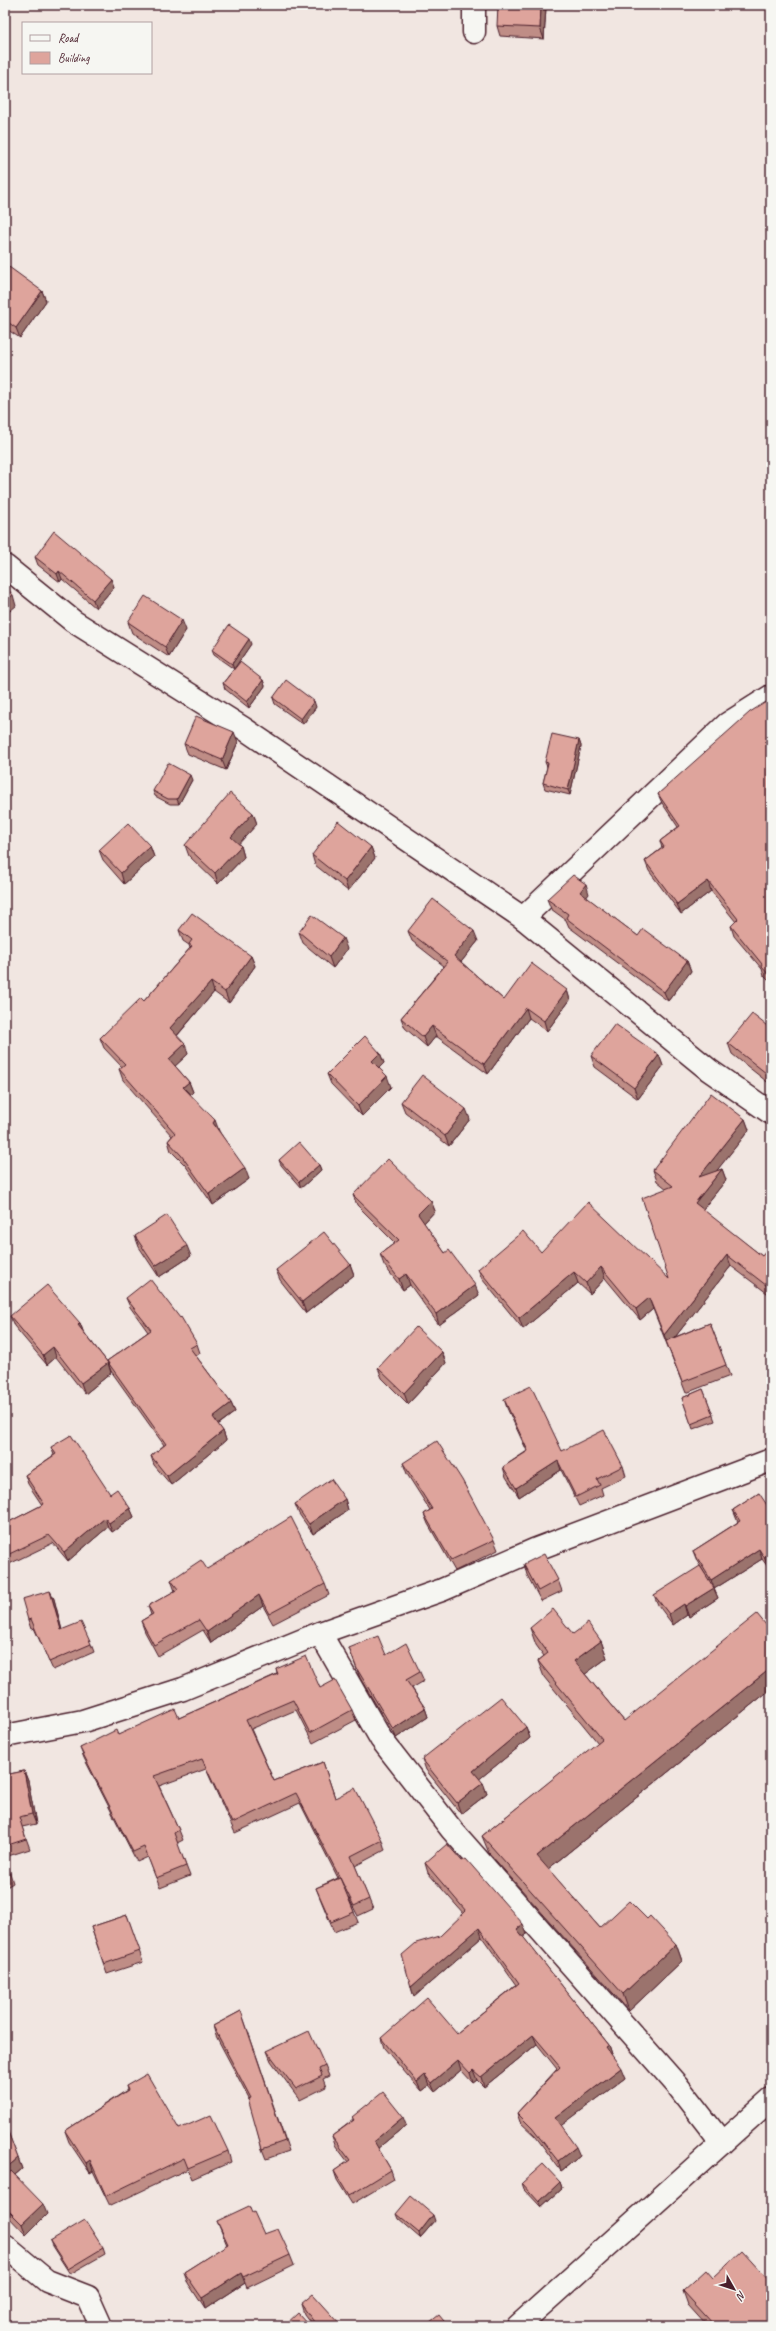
<svg xmlns="http://www.w3.org/2000/svg" width="776" height="2331" font-family="Caveat,sans-serif">
<rect width="100%" height="100%" fill="#f1e6e1"/>
<filter id="ink" filterUnits="userSpaceOnUse"><feTurbulence type="fractalNoise" baseFrequency=".025" numOctaves="2"/><feDisplacementMap in="SourceGraphic" scale="8" xChannelSelector="R" yChannelSelector="G"/><feConvolveMatrix kernelMatrix="1 2 1 2 8 2 1 2 1" color-interpolation-filters="sRGB"/></filter>
<g filter="url(#ink)">
<g fill="none" stroke-linecap="round" stroke-linejoin="round">
<defs>
<g id="street">
<polyline points="474,5 474,32"/>
<polyline points="5,566 73,621 243,728 523,918 709,1070 771,1113"/>
<polyline points="523,918 727,724 771,696"/>
<polyline points="320,1633 381,1739 452,1830 677,2085 722,2143"/>
<polyline points="5,1736 83,1721 183,1689 320,1633 442,1590 534,1550 771,1460"/>
<polyline points="5,2246 47,2281 88,2297 101,2326"/>
<polyline points="518,2326 771,2099"/>
</g>
</defs>
<use href="#street" stroke="#4a1f2b" stroke-width="25"/>
<use href="#street" stroke="#f6f6f2" stroke-width="22"/>
</g>
<g fill="#bf8d86" stroke="#4a1f2b">
<polygon points="546,7 544,39 500,36 497,26"/>
<polygon points="5,273 42,291 46,301 20,338 5,328"/>
<polygon points="35,557 111,579 114,587 96,608 62,579 60,582 38,565"/>
<polygon points="128,622 186,630 169,657 132,633"/>
<polygon points="251,644 236,666 263,680 265,686 249,708 225,689 223,683 234,669 214,655 212,650"/>
<polygon points="273,698 316,707 303,724 275,704"/>
<polygon points="771,708 771,983 764,976 762,969 734,936 731,926 736,922 711,891 681,914 649,871 645,861 662,848 660,841 678,827 662,803 658,794"/>
<polygon points="579,740 581,746 570,795 545,789 543,783 547,767 545,762"/>
<polygon points="238,742 226,770 188,754 184,744"/>
<polygon points="192,780 179,804 170,804 155,796 153,791"/>
<polygon points="253,813 257,824 238,844 241,846 244,857 218,884 189,856 185,845"/>
<polygon points="150,846 154,857 124,884 103,860 99,850"/>
<polygon points="371,847 375,858 348,891 315,865 312,855"/>
<polygon points="589,894 586,897 638,936 687,961 691,971 668,1001 569,927 566,920 551,909 547,899"/>
<polygon points="179,930 251,956 255,966 229,1003 214,992 177,1036 188,1054 175,1066 189,1082 193,1092 190,1095 219,1131 249,1179 213,1205 185,1165 171,1151 168,1141 172,1136 123,1080 119,1069 122,1067 104,1048 100,1038 144,1001 190,948 189,945 183,941"/>
<polygon points="408,931 478,941 461,962 504,1000 567,990 570,1000 547,1031 529,1018 488,1074 436,1036 427,1047 405,1028 401,1018 444,966 412,941"/>
<polygon points="299,932 347,949 333,968 303,943"/>
<polygon points="771,1029 771,1085 732,1054 728,1043"/>
<polygon points="380,1053 384,1063 379,1068 391,1087 362,1116 331,1084 327,1074"/>
<polygon points="659,1055 663,1066 638,1099 595,1067 591,1056"/>
<polygon points="401,1102 470,1119 449,1146 405,1112"/>
<polygon points="745,1119 749,1130 716,1171 722,1169 726,1180 702,1210 762,1256 771,1253 771,1296 731,1266 675,1337 710,1323 730,1376 686,1393 653,1309 640,1320 605,1278 590,1294 578,1283 523,1329 482,1279 478,1269 541,1252 669,1279 667,1189 657,1181 653,1170"/>
<polygon points="279,1160 319,1165 321,1170 301,1188 281,1165"/>
<polygon points="353,1195 431,1201 435,1211 424,1223 445,1253 479,1295 439,1325 410,1285 403,1290 384,1265 380,1254 395,1243 357,1205"/>
<polygon points="135,1236 191,1256 159,1277 139,1247"/>
<polygon points="350,1264 354,1275 306,1313 280,1280 276,1270"/>
<polygon points="126,1298 197,1344 200,1353 196,1356 231,1403 235,1412 218,1425 223,1431 226,1440 171,1485 154,1465 151,1456 164,1445 111,1371 107,1361 148,1332 130,1307"/>
<polygon points="10,1316 80,1323 83,1331 108,1363 111,1373 85,1394 56,1357 47,1365 14,1326"/>
<polygon points="442,1352 446,1363 408,1404 382,1378 378,1368"/>
<polygon points="703,1389 715,1421 693,1429 682,1398"/>
<polygon points="504,1399 562,1451 623,1466 626,1476 601,1488 603,1495 579,1506 561,1470 519,1497 506,1477 503,1467 527,1451 507,1408"/>
<polygon points="51,1447 110,1494 130,1508 134,1517 112,1532 108,1527 68,1561 53,1543 5,1566 5,1524 42,1505 28,1484 25,1475 54,1455"/>
<polygon points="403,1463 494,1540 498,1550 455,1571 428,1524 424,1514 430,1510 407,1474"/>
<polygon points="759,1493 768,1567 762,1559 714,1589 718,1598 689,1617 687,1615 673,1625 658,1605 654,1595 705,1574 697,1561 693,1551 738,1522 737,1520 733,1510"/>
<polygon points="345,1499 348,1510 313,1534 299,1514 295,1504"/>
<polygon points="524,1564 558,1580 562,1591 541,1601 527,1575"/>
<polygon points="207,1569 325,1584 329,1595 273,1624 263,1606 211,1643 203,1630 158,1656 145,1632 141,1621 151,1615 148,1606 175,1591 171,1580"/>
<polygon points="50,1591 54,1599 62,1630 91,1644 94,1652 53,1670 34,1628 31,1629 28,1620"/>
<polygon points="530,1628 573,1634 601,1641 607,1658 585,1674 624,1721 771,1689 548,1869 600,1928 647,1919 676,1944 682,1961 629,2011 489,1853 482,1836 598,1743 544,1677 538,1661 544,1656 536,1645"/>
<polygon points="349,1648 386,1655 420,1672 424,1681 412,1688 425,1708 428,1717 396,1738 360,1678"/>
<polygon points="276,1669 320,1688 352,1710 356,1720 313,1743 296,1710 251,1729 274,1781 323,1762 335,1798 382,1840 385,1850 355,1866 373,1909 358,1916 348,1897 358,1922 334,1932 320,1898 316,1888 338,1878 300,1803 235,1833 206,1769 159,1786 179,1830 183,1840 177,1843 190,1876 160,1888 148,1857 137,1862 84,1758 80,1748 118,1735 179,1718 277,1674"/>
<polygon points="526,1727 530,1738 479,1779 483,1783 487,1794 461,1814 426,1770 422,1759"/>
<polygon points="24,1771 28,1781 36,1824 22,1827 30,1849 5,1857 5,1775"/>
<polygon points="425,1863 527,1934 523,1937 609,2045 612,2054 611,2055 625,2078 560,2126 580,2156 561,2171 536,2137 520,2122 517,2113 557,2069 537,2044 484,2087 477,2080 473,2083 461,2070 435,2092 429,2085 421,2091 384,2048 381,2038 457,2033 516,1985 482,1937 414,1997 411,1987 440,1936 464,1914 428,1873"/>
<polygon points="5,1864 10,1873 13,1883 5,1888"/>
<polygon points="127,1915 143,1962 107,1974 91,1927"/>
<polygon points="241,2011 289,2151 266,2159 262,2149 249,2098 216,2036 213,2026"/>
<polygon points="267,2051 325,2066 329,2076 323,2079 326,2087 300,2100 271,2061"/>
<polygon points="126,2086 179,2129 228,2151 231,2162 192,2179 188,2169 110,2206 93,2171 90,2173 69,2142 65,2131 127,2090"/>
<polygon points="352,2117 406,2125 378,2148 391,2170 394,2179 352,2204 337,2180 334,2171 348,2162 335,2145 332,2136 353,2120"/>
<polygon points="5,2124 22,2169 15,2175 47,2214 26,2235 5,2213"/>
<polygon points="560,2182 562,2188 541,2207 524,2189 522,2183"/>
<polygon points="396,2214 435,2221 420,2238 398,2219"/>
<polygon points="217,2221 264,2234 290,2255 294,2265 247,2288 245,2283 205,2309 188,2283 184,2272 227,2245"/>
<polygon points="50,2241 103,2248 105,2254 70,2274 52,2246"/>
<polygon points="713,2278 771,2326 707,2326 688,2305 683,2291"/>
<polygon points="301,2304 342,2326 313,2326 304,2314"/>
</g>
<g fill="#9b736d" stroke="#4a1f2b">
<polygon points="541,5 545,5 546,7 544,39 540,28"/>
<polygon points="42,291 46,301 20,338 16,328"/>
<polygon points="59,571 62,579 60,582 57,574"/>
<polygon points="111,579 114,587 96,608 93,600"/>
<polygon points="13,595 16,606 5,615 5,601"/>
<polygon points="182,620 186,630 169,657 165,647"/>
<polygon points="249,639 251,644 234,669 232,664"/>
<polygon points="263,680 265,686 249,708 247,702"/>
<polygon points="314,701 316,707 303,724 301,719"/>
<polygon points="234,732 238,742 226,770 222,760"/>
<polygon points="579,740 581,746 570,795 568,790"/>
<polygon points="190,775 192,780 179,804 177,799"/>
<polygon points="253,813 257,824 235,848 231,837"/>
<polygon points="150,846 154,857 124,884 121,873"/>
<polygon points="241,846 244,857 218,884 215,873"/>
<polygon points="371,847 375,858 348,891 345,881"/>
<polygon points="708,881 711,891 681,914 677,904"/>
<polygon points="586,884 589,894 583,902 580,892"/>
<polygon points="474,931 478,941 458,966 454,956"/>
<polygon points="343,938 347,949 333,968 329,957"/>
<polygon points="251,956 255,966 229,1003 225,992"/>
<polygon points="687,961 691,971 668,1001 664,992"/>
<polygon points="211,982 214,992 174,1039 170,1028"/>
<polygon points="567,990 570,1000 547,1031 544,1021"/>
<polygon points="526,1008 529,1018 488,1074 484,1064"/>
<polygon points="432,1026 436,1036 427,1047 423,1037"/>
<polygon points="185,1044 188,1054 172,1069 169,1059"/>
<polygon points="380,1053 384,1063 376,1071 372,1061"/>
<polygon points="659,1055 663,1066 638,1099 634,1088"/>
<polygon points="387,1076 391,1087 362,1116 358,1106"/>
<polygon points="189,1082 193,1092 187,1098 183,1087"/>
<polygon points="466,1109 470,1119 449,1146 445,1136"/>
<polygon points="745,1119 749,1130 703,1188 699,1177"/>
<polygon points="215,1120 219,1131 213,1123"/>
<polygon points="319,1165 321,1170 301,1188 299,1182"/>
<polygon points="245,1168 249,1179 213,1205 209,1194"/>
<polygon points="722,1169 726,1180 699,1214 695,1203"/>
<polygon points="431,1201 435,1211 422,1225 418,1214"/>
<polygon points="187,1246 191,1256 159,1277 155,1266"/>
<polygon points="727,1255 731,1266 668,1346 664,1335"/>
<polygon points="350,1264 354,1275 306,1313 302,1302"/>
<polygon points="601,1267 605,1278 590,1294 586,1283"/>
<polygon points="574,1272 578,1283 523,1329 519,1318"/>
<polygon points="406,1274 410,1285 403,1290 399,1279"/>
<polygon points="475,1285 479,1295 439,1325 436,1314"/>
<polygon points="649,1298 653,1309 640,1320 636,1309"/>
<polygon points="80,1323 84,1334 78,1325"/>
<polygon points="53,1347 56,1357 47,1365 43,1355"/>
<polygon points="442,1352 446,1363 408,1404 404,1393"/>
<polygon points="108,1363 111,1373 85,1394 81,1383"/>
<polygon points="231,1403 235,1412 216,1426 213,1417"/>
<polygon points="223,1431 226,1440 171,1485 167,1476"/>
<polygon points="558,1461 561,1470 519,1497 516,1488"/>
<polygon points="345,1499 348,1510 313,1534 309,1524"/>
<polygon points="130,1508 134,1517 112,1532 109,1523"/>
<polygon points="105,1518 108,1527 68,1561 64,1552"/>
<polygon points="759,1549 762,1559 714,1589 718,1598 689,1617 685,1606 714,1588 711,1580"/>
<polygon points="771,1553 771,1565 768,1567 764,1557"/>
<polygon points="50,1591 54,1599 64,1639 61,1630"/>
<polygon points="259,1595 263,1606 211,1643 207,1632"/>
<polygon points="684,1604 687,1615 673,1625 669,1614"/>
<polygon points="601,1641 607,1658 580,1678 574,1661"/>
<polygon points="771,1668 771,1689 543,1873 537,1856"/>
<polygon points="425,1708 428,1717 396,1738 393,1729"/>
<polygon points="526,1727 530,1738 477,1781 473,1771"/>
<polygon points="24,1771 28,1781 36,1824 32,1814"/>
<polygon points="483,1783 487,1794 461,1814 457,1803"/>
<polygon points="523,1924 527,1934 521,1939 517,1929"/>
<polygon points="479,1928 482,1937 414,1997 411,1987"/>
<polygon points="676,1944 682,1961 629,2011 623,1994"/>
<polygon points="533,2035 537,2044 484,2087 481,2077"/>
<polygon points="609,2045 612,2054 609,2057 606,2047"/>
<polygon points="458,2060 461,2070 435,2092 431,2083"/>
<polygon points="621,2068 625,2078 558,2128 555,2118"/>
<polygon points="473,2070 477,2080 473,2083 470,2073"/>
<polygon points="425,2075 429,2085 421,2091 417,2082"/>
<polygon points="403,2117 406,2125 377,2149 374,2141"/>
<polygon points="576,2147 580,2156 561,2171 558,2161"/>
<polygon points="18,2158 22,2169 5,2183 5,2169"/>
<polygon points="90,2160 93,2171 90,2173 86,2163"/>
<polygon points="560,2182 562,2188 541,2207 539,2202"/>
<polygon points="43,2204 47,2214 26,2235 22,2224"/>
<polygon points="433,2215 435,2221 420,2238 419,2233"/>
<polygon points="241,2273 245,2283 205,2309 202,2298"/>
</g>
<g fill="#dea49c" stroke="#4a1f2b">
<polygon points="498,5 541,5 540,28 497,26"/>
<polygon points="9,267 42,291 16,328 5,320 5,273"/>
<polygon points="54,531 111,579 93,600 59,571 57,574 35,557"/>
<polygon points="5,586 13,595 5,601"/>
<polygon points="145,596 182,620 165,647 128,622"/>
<polygon points="229,625 249,639 232,664 212,650"/>
<polygon points="240,662 263,680 247,702 223,683"/>
<polygon points="286,680 314,701 301,719 273,698"/>
<polygon points="766,702 771,708 771,977 761,966 762,964 731,926 738,919 708,881 677,904 645,861 664,847 660,841 680,826 658,794 750,712"/>
<polygon points="196,716 234,732 222,760 184,744"/>
<polygon points="552,734 579,740 568,790 543,783 548,763 545,762"/>
<polygon points="168,763 190,775 177,799 168,799 153,791"/>
<polygon points="230,793 253,813 231,837 241,846 215,873 185,845"/>
<polygon points="338,821 371,847 345,881 312,855"/>
<polygon points="128,823 150,846 121,873 99,850"/>
<polygon points="573,875 586,884 580,892 638,936 643,929 687,961 664,992 566,918 568,914 547,899"/>
<polygon points="433,899 474,931 454,956 504,1000 531,963 567,990 544,1021 526,1008 484,1064 432,1026 423,1037 401,1018 448,962 408,931"/>
<polygon points="192,913 251,956 225,992 211,982 170,1028 185,1044 169,1059 189,1082 183,1087 215,1120 213,1123 245,1168 209,1194 181,1155 168,1141 175,1133 119,1069 125,1064 100,1038 141,998 144,1001 192,946 189,944 192,940 179,930"/>
<polygon points="312,915 343,938 329,957 299,932"/>
<polygon points="752,1014 771,1029 771,1077 728,1043"/>
<polygon points="615,1024 659,1055 634,1088 591,1056"/>
<polygon points="365,1036 380,1053 372,1061 387,1076 358,1106 327,1074"/>
<polygon points="422,1075 466,1109 445,1136 401,1102"/>
<polygon points="711,1093 745,1119 699,1177 722,1169 695,1203 762,1256 767,1250 771,1253 771,1289 727,1255 664,1335 649,1298 636,1309 601,1267 586,1283 574,1272 519,1318 478,1269 523,1231 541,1252 588,1202 669,1279 642,1198 673,1186 653,1170"/>
<polygon points="299,1142 319,1165 299,1182 279,1160"/>
<polygon points="388,1159 431,1201 418,1214 445,1253 449,1250 475,1285 436,1314 406,1274 399,1279 380,1254 399,1240 353,1195"/>
<polygon points="167,1215 187,1246 155,1266 135,1236"/>
<polygon points="324,1232 350,1264 302,1302 276,1270"/>
<polygon points="150,1279 180,1318 181,1317 197,1344 190,1348 231,1403 213,1417 223,1431 167,1476 151,1456 166,1444 107,1361 151,1330 126,1298"/>
<polygon points="47,1285 80,1323 78,1325 108,1363 81,1383 53,1347 43,1355 10,1316"/>
<polygon points="710,1323 726,1365 682,1382 666,1341"/>
<polygon points="416,1327 442,1352 404,1393 378,1368"/>
<polygon points="531,1386 562,1451 604,1430 623,1466 597,1479 600,1485 576,1497 558,1461 516,1488 503,1467 528,1451 504,1399"/>
<polygon points="703,1389 713,1415 691,1424 682,1398"/>
<polygon points="71,1435 110,1494 117,1489 130,1508 109,1523 105,1518 64,1552 49,1535 5,1556 5,1524 44,1504 25,1475 56,1454 51,1447"/>
<polygon points="437,1441 462,1480 494,1540 451,1560 424,1514 432,1509 403,1463"/>
<polygon points="331,1479 345,1499 309,1524 295,1504"/>
<polygon points="759,1493 771,1511 771,1553 764,1557 759,1549 711,1580 693,1551 740,1521 733,1510"/>
<polygon points="291,1517 325,1584 269,1614 259,1595 207,1632 199,1620 154,1645 141,1621 153,1614 148,1606 178,1589 171,1580 201,1560 207,1569"/>
<polygon points="544,1554 558,1580 538,1591 524,1564"/>
<polygon points="700,1566 714,1588 685,1606 684,1604 669,1614 654,1595"/>
<polygon points="50,1591 61,1630 81,1622 91,1644 49,1662 31,1619 28,1620 22,1599"/>
<polygon points="553,1609 573,1634 588,1623 601,1641 574,1661 624,1721 757,1614 771,1631 771,1668 537,1856 600,1928 629,1901 647,1919 650,1916 676,1944 623,1994 482,1836 602,1739 538,1661 548,1653 530,1628"/>
<polygon points="378,1636 386,1655 406,1643 420,1672 406,1680 425,1708 393,1729 357,1669 349,1648"/>
<polygon points="306,1656 320,1688 335,1680 352,1710 310,1733 293,1700 246,1720 274,1781 323,1762 335,1798 355,1788 382,1840 351,1856 369,1899 354,1906 340,1878 354,1912 331,1922 316,1888 340,1878 296,1793 232,1823 202,1759 154,1776 179,1830 174,1833 186,1866 156,1878 144,1847 133,1852 80,1748 116,1730 118,1735 175,1709 179,1718 278,1674 276,1669"/>
<polygon points="501,1697 526,1727 473,1771 483,1783 457,1803 422,1759"/>
<polygon points="24,1771 32,1814 19,1817 26,1839 5,1846 5,1775"/>
<polygon points="447,1844 462,1861 466,1859 523,1924 517,1929 609,2045 606,2047 621,2068 555,2118 576,2147 558,2161 532,2128 517,2113 560,2067 533,2035 481,2077 473,2070 470,2073 458,2060 431,2083 425,2075 417,2082 381,2038 427,1998 457,2033 519,1983 479,1928 411,1987 402,1955 416,1943 440,1936 466,1911 425,1863"/>
<polygon points="5,1864 10,1873 5,1876"/>
<polygon points="127,1915 140,1951 104,1964 91,1927"/>
<polygon points="241,2011 285,2141 262,2149 248,2099 251,2098 213,2026"/>
<polygon points="309,2031 325,2066 319,2069 322,2076 296,2089 267,2051"/>
<polygon points="147,2074 179,2129 211,2115 228,2151 188,2168 184,2158 106,2196 90,2160 86,2163 65,2131 128,2090 126,2086"/>
<polygon points="383,2092 403,2117 374,2141 391,2170 349,2196 334,2171 350,2160 332,2136 354,2120 352,2117"/>
<polygon points="5,2124 18,2158 5,2169"/>
<polygon points="543,2164 560,2182 539,2202 522,2183"/>
<polygon points="11,2171 43,2204 22,2224 5,2207 5,2178"/>
<polygon points="411,2196 433,2215 419,2233 396,2214"/>
<polygon points="249,2206 252,2213 254,2212 264,2234 278,2229 290,2255 243,2277 241,2273 202,2298 184,2272 228,2244 217,2221"/>
<polygon points="85,2220 103,2248 68,2269 50,2241"/>
<polygon points="742,2251 771,2283 771,2326 715,2326 683,2291 706,2270 713,2278"/>
<polygon points="313,2294 342,2326 317,2326 301,2304"/>
<polygon points="298,2313 310,2326 284,2326"/>
<polygon points="439,2315 448,2326 425,2326"/>
</g>
</g>
<rect width="776" height="2331" fill="none" stroke="#f6f6f2" stroke-width="20"/>
<rect x="10" y="10" width="756" height="2311" fill="none" stroke="#4a1f2b" stroke-width="1.5" filter="url(#ink)"/>
<rect x="22" y="22" width="130" height="52" fill="#f6f6f2" stroke="#b1a0a2"/>
<rect x="30" y="35" width="20" height="6" fill="#f6f6f2" stroke="#b1a0a2"/>
<text x="58" y="42" font-size="12" fill="#4a1f2b">Road</text>
<rect x="30" y="52" width="20" height="12" fill="#dea49c" stroke="#b1a0a2"/>
<text x="58" y="62" font-size="12" fill="#4a1f2b">Building</text>
<g transform="translate(734 2289) rotate(129)" stroke="#f6f6f2" stroke-width="3" paint-order="stroke">
<path d="M0-3L7 15L0 10L-7 15Z" fill="#4a1f2b"/>
<text y="-6" font-size="11" font-weight="bold" text-anchor="middle" fill="#4a1f2b">N</text>
</g>
</svg>
